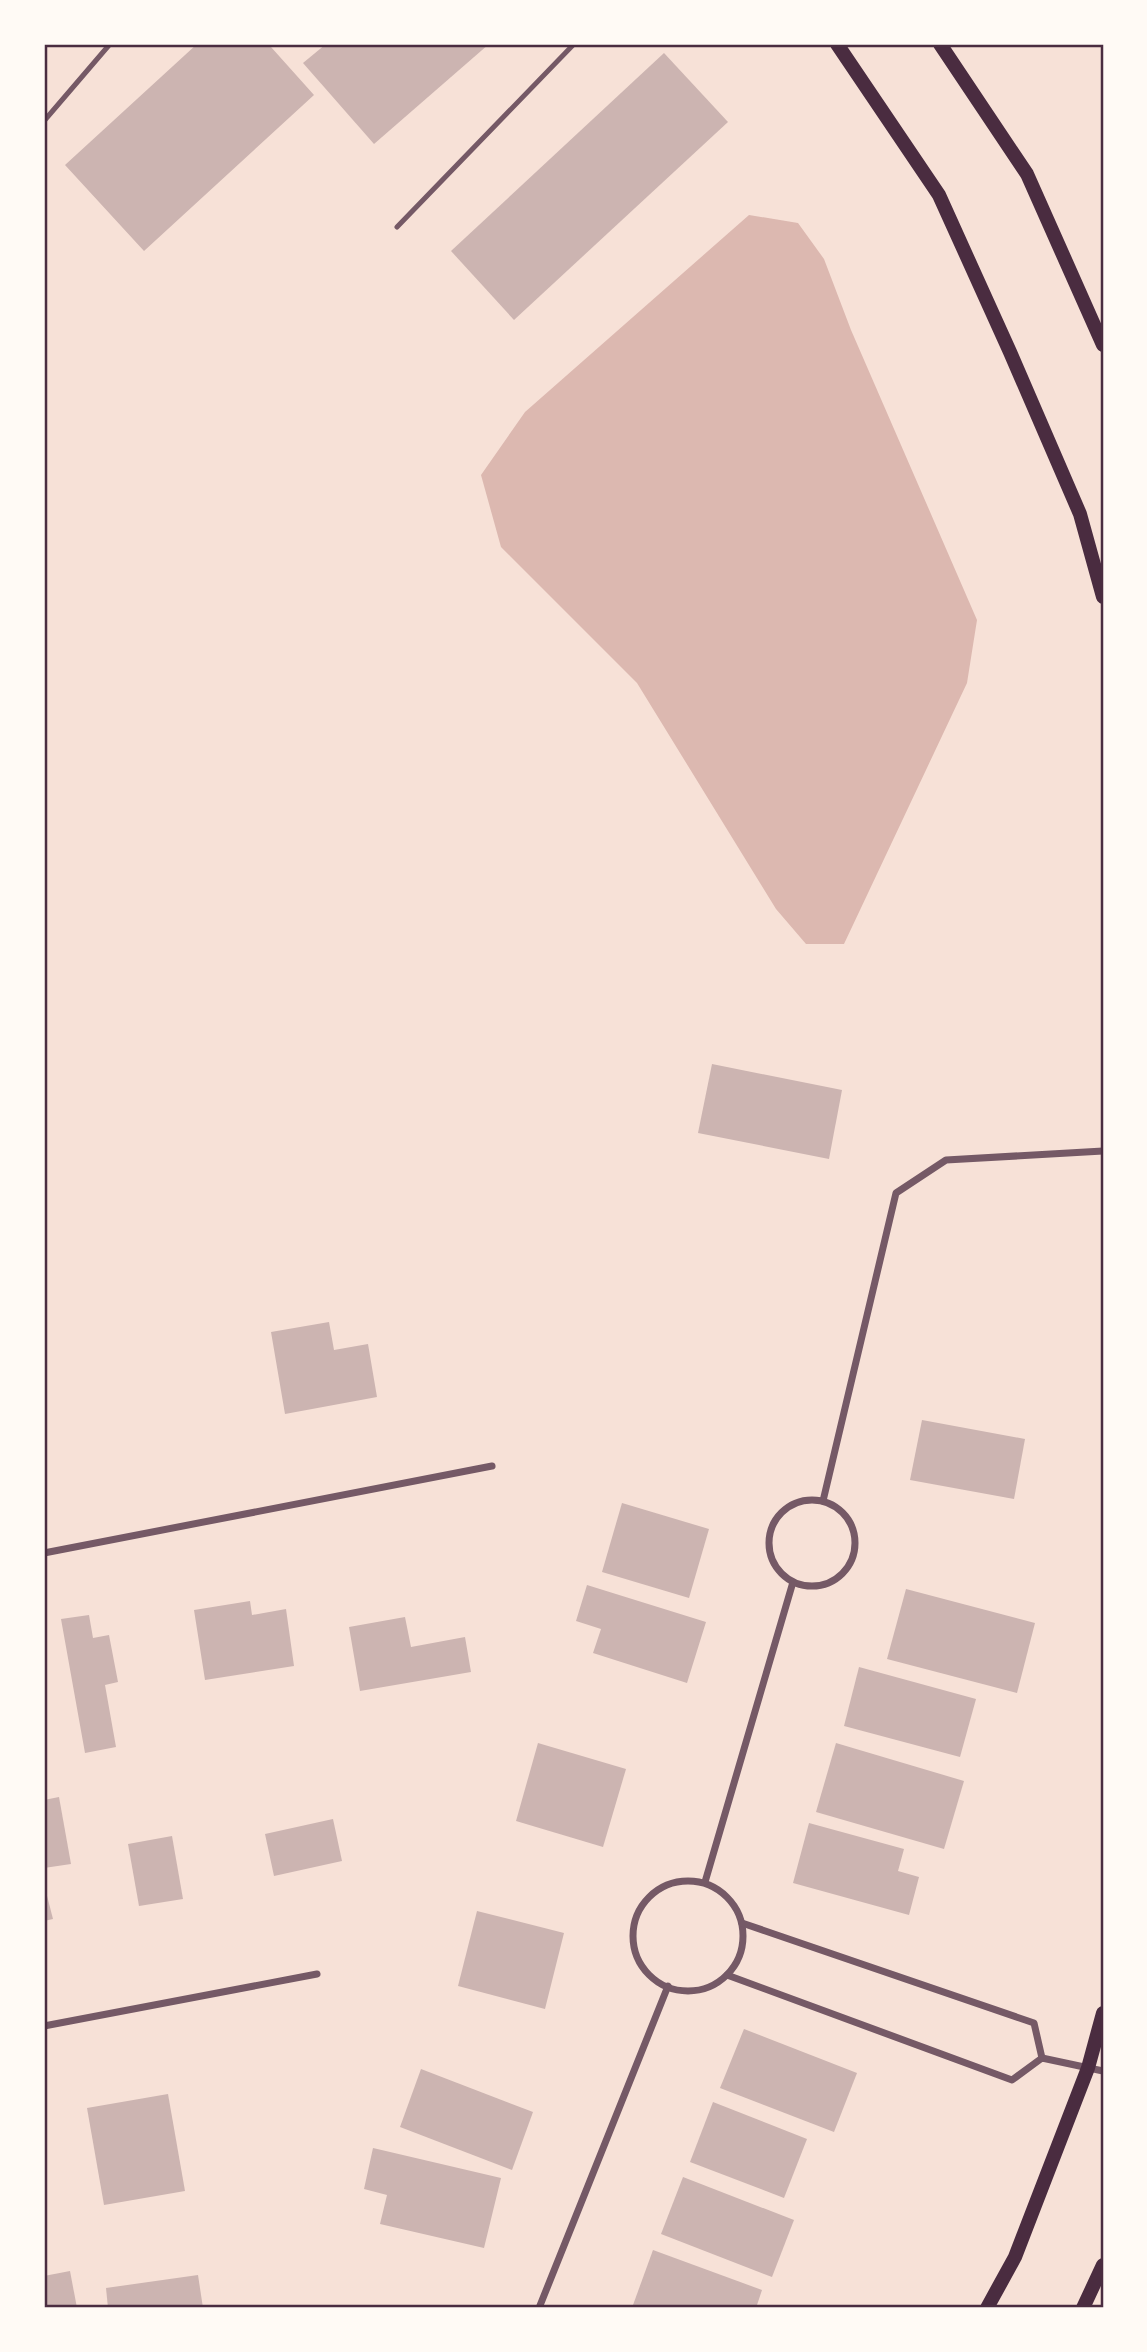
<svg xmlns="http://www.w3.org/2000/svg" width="1147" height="2352" font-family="Jost,sans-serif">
<rect width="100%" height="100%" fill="#f7e1d7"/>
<polygon fill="#dcb8b0" points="749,215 798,223 824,259 851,330 977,620 967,683 844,944 806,944 776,909 637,683 501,547 481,475 525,412"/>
<g fill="#ccb4b1">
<polygon points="197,44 275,44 271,47 314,95 144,251 65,165"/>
<polygon points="326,44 489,44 374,144 303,63"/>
<polygon points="664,53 728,122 514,320 451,251"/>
<polygon points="712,1064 842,1090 829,1159 698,1133"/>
<polygon points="329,1322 334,1350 368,1344 377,1397 285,1414 271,1332"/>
<polygon points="922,1420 1025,1439 1014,1499 910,1480"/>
<polygon points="622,1503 709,1529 689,1598 602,1572"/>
<polygon points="587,1585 706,1622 687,1683 593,1653 601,1629 576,1621"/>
<polygon points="906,1589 1035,1623 1017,1693 887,1659"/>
<polygon points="250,1601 252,1615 286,1609 294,1666 205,1680 194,1610"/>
<polygon points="89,1615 93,1638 109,1635 118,1682 105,1685 116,1747 85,1753 61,1619"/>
<polygon points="405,1617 411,1647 465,1637 471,1672 360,1691 349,1627"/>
<polygon points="859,1667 976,1699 960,1757 844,1726"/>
<polygon points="538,1743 626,1769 603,1847 516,1821"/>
<polygon points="836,1743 964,1781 944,1849 816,1812"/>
<polygon points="59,1797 71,1864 44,1868 44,1800"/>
<polygon points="333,1819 342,1861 274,1876 265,1834"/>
<polygon points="809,1823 904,1849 898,1871 919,1877 909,1915 793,1883"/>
<polygon points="172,1836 183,1899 139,1906 128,1844"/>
<polygon points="44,1884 53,1919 44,1921"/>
<polygon points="477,1911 564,1933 545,2009 458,1986"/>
<polygon points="744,2029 857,2073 834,2132 720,2088"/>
<polygon points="421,2069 533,2112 512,2170 400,2127"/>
<polygon points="168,2094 185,2191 104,2205 87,2108"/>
<polygon points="713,2102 807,2139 784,2198 690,2162"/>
<polygon points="373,2148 501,2178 484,2248 380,2224 387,2195 364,2189"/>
<polygon points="683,2177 794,2220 772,2277 661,2234"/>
<polygon points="653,2250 762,2290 756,2308 641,2308 633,2305"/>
<polygon points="70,2271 77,2308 44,2308 44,2276"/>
<polygon points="198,2275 203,2308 108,2308 106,2288"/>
</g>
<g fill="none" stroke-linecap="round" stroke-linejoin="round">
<g stroke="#755966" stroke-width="5">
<polyline points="44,121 110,44"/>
<polyline points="397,227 574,44"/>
</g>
<g stroke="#755966" stroke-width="7">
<circle cx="812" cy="1543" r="43"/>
<polyline points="823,1501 896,1193 946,1160 1103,1151"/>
<polyline points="44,1553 492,1466"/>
<circle cx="688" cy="1936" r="55"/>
<polyline points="705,1882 793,1582"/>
<polyline points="742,1923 1034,2023 1042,2058"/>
<polyline points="727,1975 1012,2080 1042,2058 1103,2071"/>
<polyline points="44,2026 317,1974"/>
<polyline points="539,2308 668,1986"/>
</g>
<g stroke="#4a2c40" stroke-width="14">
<polyline points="837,44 939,195 1010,352 1080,514 1103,597"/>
<polyline points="940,44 1027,174 1103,345"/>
<polyline points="987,2308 1015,2257 1088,2068 1103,2013"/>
<polyline points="1083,2308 1103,2265"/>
</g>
</g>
<rect width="1147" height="2352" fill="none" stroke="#fffaf5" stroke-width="91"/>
<rect x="46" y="46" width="1056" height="2260" fill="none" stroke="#4a2c40" stroke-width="2.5"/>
</svg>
